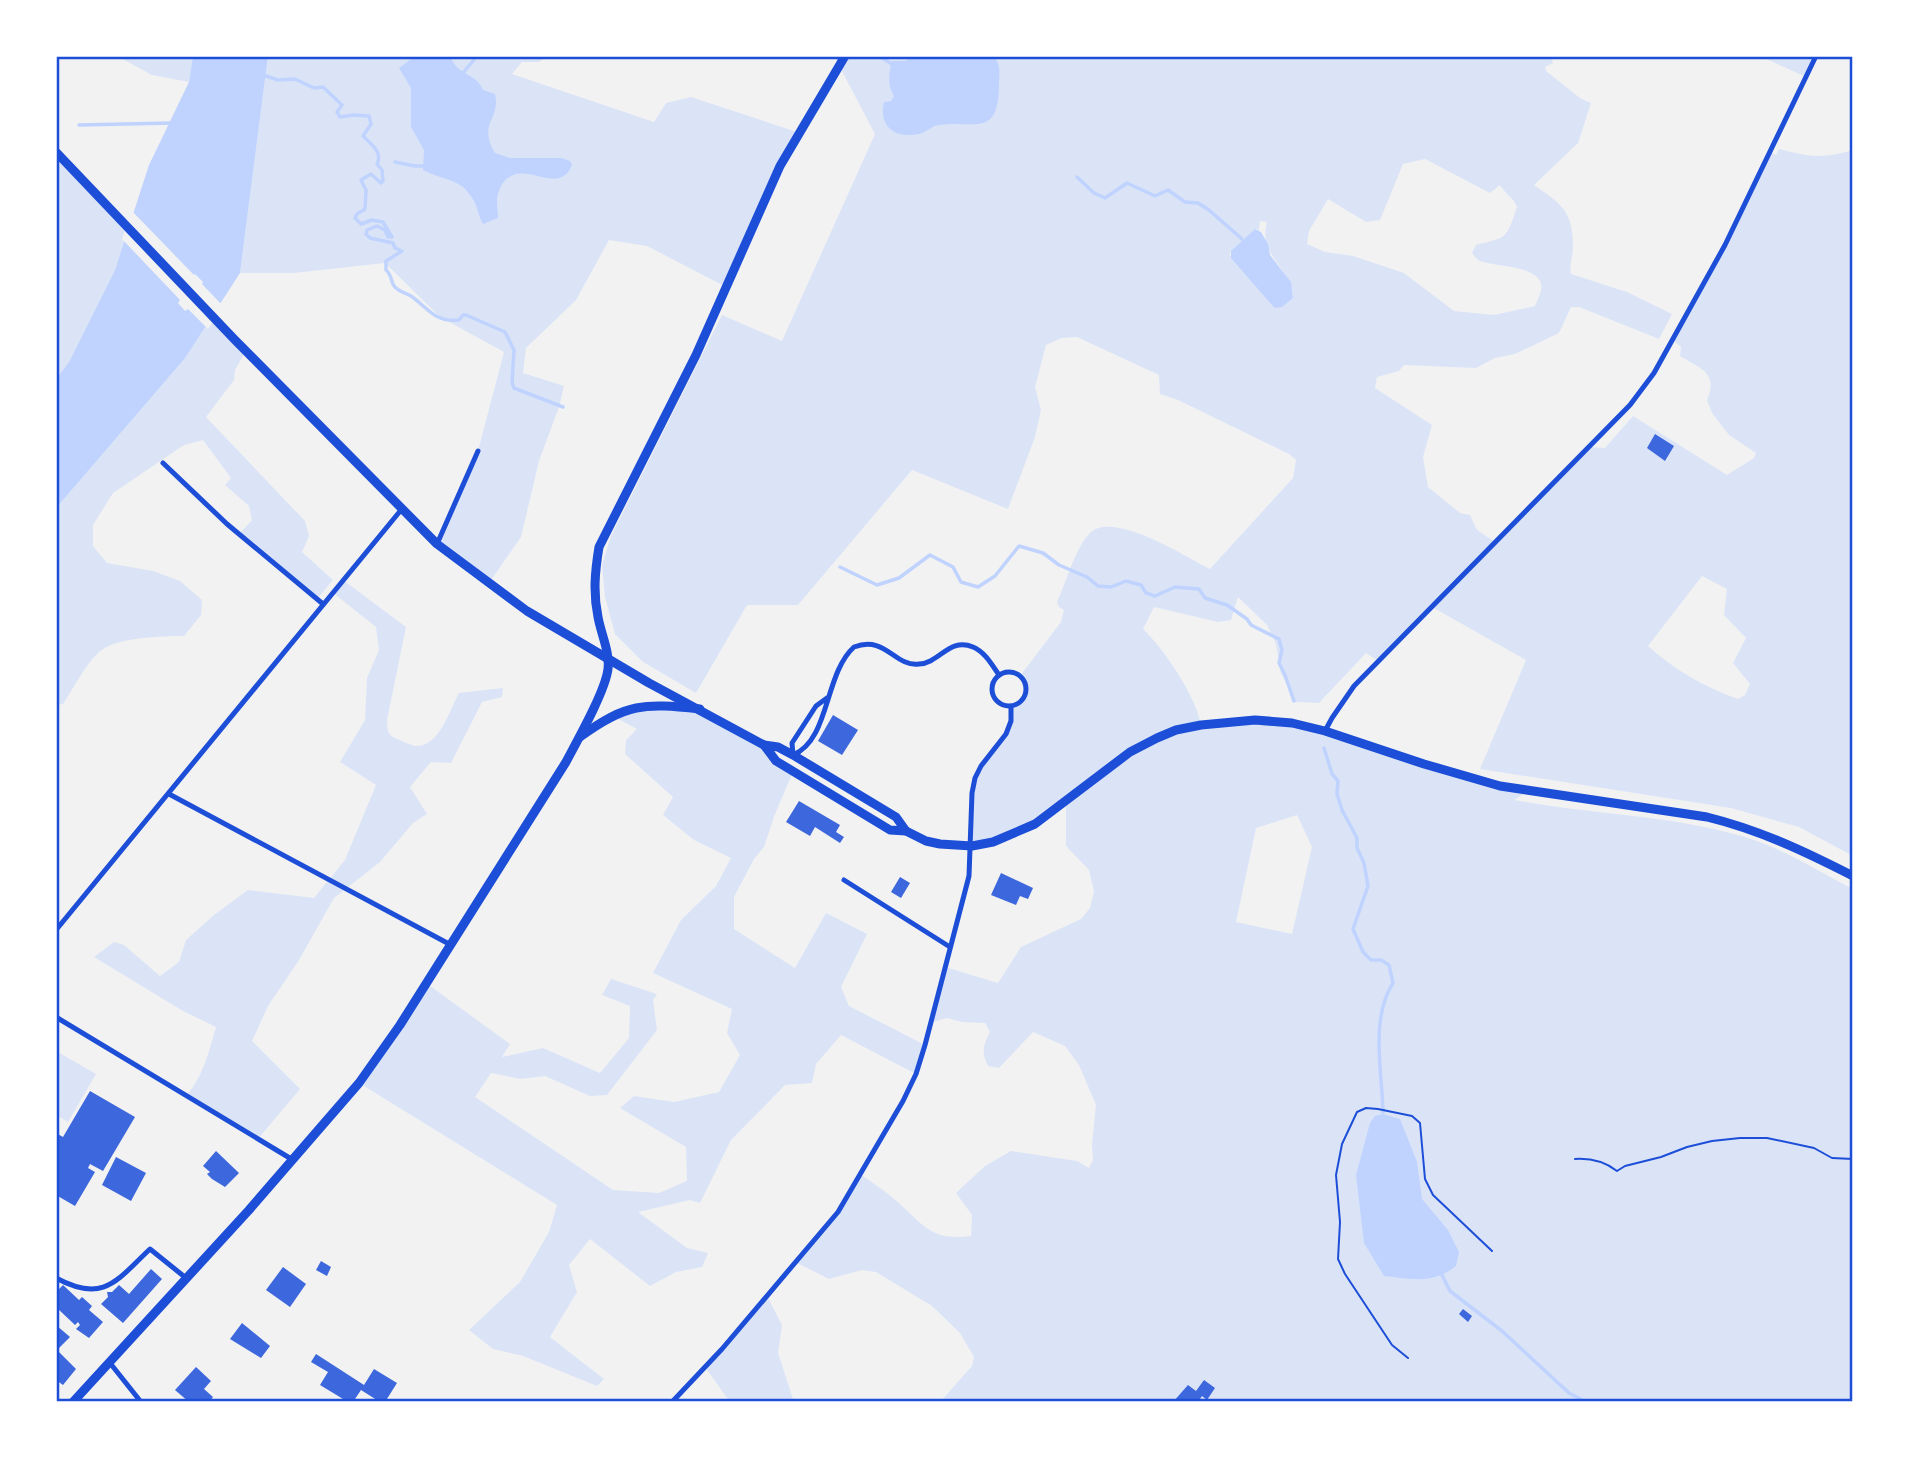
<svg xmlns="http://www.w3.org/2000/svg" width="1909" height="1458" font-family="'Alegreya Sans',sans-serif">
<rect width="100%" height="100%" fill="#f2f2f2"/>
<g fill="#dbe4f7" fill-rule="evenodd">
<polygon points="117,56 193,56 189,82 152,75"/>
<polygon points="268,56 548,56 539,62 522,62 512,74 654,122 666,103 691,97 800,133 726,287 647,246 609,240 576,300 526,348 523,373 564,386 559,407 539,461 521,537 489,583 437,544 478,451 504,352 440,317 385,263 294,273 240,273"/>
<path d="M834,56H1551L1553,63L1545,67L1546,71L1580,98L1591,103L1578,143L1534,185C1561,204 1573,210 1573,247C1573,256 1569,264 1571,274L1627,292L1672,314L1659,339L1579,307H1571L1559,333L1515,354L1495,358L1476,368L1404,365L1399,371L1377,377L1375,388L1432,425L1423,457L1428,487L1460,513L1470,515L1477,530L1495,542L1589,447L1605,448L1633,416L1727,475L1754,458L1756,453L1729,435L1712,413L1707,400C1719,372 1699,368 1680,356L1681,347L1673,340L1725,245L1770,152L1776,155L1779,149C1811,157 1821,159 1853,150V856L1799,827L1731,808L1480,769L1526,660L1432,607L1378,661L1366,653L1319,703L1296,702L1281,673L1276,644L1267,625L1238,597L1231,620L1218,622L1154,607L1143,629C1164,649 1196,696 1201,725L1292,723L1529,791L1514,800C1593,815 1681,815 1757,841C1790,853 1822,873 1853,889V1402H940L972,1366L974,1357L960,1333L932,1306L876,1272L862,1270L829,1279L795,1262L838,1212L860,1174C873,1183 888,1193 900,1204C925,1227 933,1241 971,1236L972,1215L956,1193L985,1166L1011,1151L1077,1161L1089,1168L1093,1160L1092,1144L1096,1105L1079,1065L1065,1046L1033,1032L999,1068L988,1066C981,1053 983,1045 990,1032L985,1023L962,1022L947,1018L930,1023L945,967L998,983L1021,947L1081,919L1090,908L1094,891L1089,870L1066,846V802L1035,824L972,846L975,778L1006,733L1011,706C1026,701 1029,688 1020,676L1061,622L1064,610L1059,607L1057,602C1066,583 1076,546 1090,533C1113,510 1186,557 1210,569L1293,478L1296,460L1289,454L1178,400L1160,394L1159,375L1077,337L1062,338L1046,345L1035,387L1041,410L1035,437L1008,509L912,470L798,605H747L696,693L643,662L615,634L605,597L602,565L611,536L722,315L782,341L875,134ZM1425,159L1490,193L1500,185C1505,194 1513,197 1517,207C1506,240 1507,237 1476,245L1472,253C1475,257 1476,259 1480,261C1494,267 1546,265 1541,290C1540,295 1537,301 1535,306L1494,315L1454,311L1404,273L1353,256L1325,252L1307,244L1309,231L1328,199L1366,222L1380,220L1403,164ZM1260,221L1267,222C1257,257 1293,267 1293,298L1276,308L1230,255V253L1255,229L1259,230ZM1702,576L1727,589L1724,615L1746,638L1733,663L1750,684L1745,695L1738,699C1704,687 1675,670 1648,646ZM1297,815L1312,847L1292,934L1236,922L1256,828Z"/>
<polygon points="1760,56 1816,56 1806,77"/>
<polygon points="56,152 129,228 115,270 69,362 56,379"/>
<path d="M212,316L246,351L235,370L234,380L206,417L305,521L309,536L302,552L333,580L317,599L239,534L252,520L249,506L225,485L231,478L203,440L184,445L113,493L93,525V546L107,563L153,571L180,581L202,600L201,615L184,636C162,636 114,637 98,653C85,665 73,689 63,704L56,705V508Z"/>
<path d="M343,580L406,627L387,720C387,732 388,736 400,740C404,742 411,745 415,746C439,748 450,709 459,693L503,688L502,697L482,702L451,763L431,762L410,787L427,814L413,823L380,862L334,898L299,960L268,1006L252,1041L300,1089L258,1139L186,1096C203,1077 209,1051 216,1027L183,1011L94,957L114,942L124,945L160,976L179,962L186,940L214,915L248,890L314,898L345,860L376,785L340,762L365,720L367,678L379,650L376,627L332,592Z"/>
<polygon points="633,707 700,709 764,745 793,772 775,814 764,847 754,859 734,897 734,929 795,968 826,913 867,934 841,987 849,1006 925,1045 916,1074 841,1035 816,1064 812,1083 785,1085 731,1140 700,1203 690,1200 638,1212 687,1248 708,1253 702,1267 676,1272 650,1286 590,1239 569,1265 577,1292 550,1337 604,1379 597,1386 523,1356 493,1349 469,1330 520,1282 549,1232 557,1205 359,1083 426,983 510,1044 502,1057 543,1048 600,1073 629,1038 630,1006 602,995 611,979 657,994 653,1000 657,1030 607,1095 590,1096 545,1076 521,1079 491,1073 475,1097 613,1190 659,1193 687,1181 686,1147 620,1108 634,1096 674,1102 719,1092 740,1055 727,1033 732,1009 653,973 681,920 716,886 731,858 694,840 663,815 673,797 625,754 626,740 637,729 618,719 616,714"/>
<polygon points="56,1051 96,1074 68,1122 56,1115"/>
<polygon points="767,1296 782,1325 778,1353 794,1402 730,1402 705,1367"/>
</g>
<g fill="#bfd3fe">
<polygon points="193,56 268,56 240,273 185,358 56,508 56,379 69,362 115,270 149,165 189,82"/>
<path d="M415,56H451C454,74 477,73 483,90L495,94C501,120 477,122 495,153L510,158H562L570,161L572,165C558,201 515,149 499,191C495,200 498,209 498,218L483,224C478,216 478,206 472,198C461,178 441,180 423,170L424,150L411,127V88L399,68Z"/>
<path d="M916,56H994C1002,67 999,75 999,87C998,138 974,120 939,125C931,126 927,132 919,134C896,139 878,127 884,102L891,101L894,96C887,86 889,71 892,61H905Z"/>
<polygon points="1255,229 1261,232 1268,244 1270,255 1291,282 1293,298 1282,307 1275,308 1271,304 1231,258 1231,251"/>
<path d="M1383,1114L1400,1119L1417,1162L1422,1199L1448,1230L1459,1252L1456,1266C1432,1285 1412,1279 1384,1276L1364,1243L1356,1175L1370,1123L1375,1116Z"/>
</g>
<polygon fill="#f2f2f2" points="131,210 194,275 195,274 203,282 202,284 223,306 208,329 188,309 185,311 178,303 180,300 122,239"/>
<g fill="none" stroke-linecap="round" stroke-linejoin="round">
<g stroke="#bfd3fe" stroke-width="3.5">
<polyline points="808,56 857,56"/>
<polyline points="879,56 892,64"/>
<polyline points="463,73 477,56"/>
<path d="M263,75L278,80L295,79L314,88L323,87L342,105L337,112L340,117L353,115L369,116L371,124L363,136C371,144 383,152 377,164L382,170L383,181L381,183L371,174L361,180L366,190L365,209L357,214L355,218L361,224L372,220L383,222L392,237H388L385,230L377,226L367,230L366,234L370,238L393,243L395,248L402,251L386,261V270C393,276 390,283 396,288C400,292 406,293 411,296C428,308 435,323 459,320L463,315H466L505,332L514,350L512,383L514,388L563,407"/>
<polyline points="79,125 172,123"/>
<polyline points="395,162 415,166 425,166"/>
<polyline points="1077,177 1094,193 1105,198 1127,183 1155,196 1168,190 1185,202 1198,203 1209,210 1242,239"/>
<polyline points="840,567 877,585 899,578 930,555 953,567 961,582 978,587 995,576 1019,546 1043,553 1059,565 1087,577 1098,586 1111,587 1126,581 1141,585 1146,593 1155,596 1175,587 1199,589 1205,598 1227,605 1247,619 1251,625 1279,639 1282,650 1279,663 1285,675 1294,701"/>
<path d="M1324,748L1332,774L1338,781L1337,794L1342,810L1357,838V848L1364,863L1368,886L1353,929L1363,952L1371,960H1381L1389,965L1393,983C1370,1019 1382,1071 1383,1112"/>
<polyline points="1442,1275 1450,1291 1502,1331 1569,1393 1586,1402"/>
</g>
</g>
<g fill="#3d67dc">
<polygon points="1655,434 1674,446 1665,461 1647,448"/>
<polygon points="833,715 858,730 842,755 818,741"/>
<polygon points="799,801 840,825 836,832 844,837 840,843 815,827 810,836 786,822"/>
<polygon points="1001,873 1033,888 1028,899 1020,896 1016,905 991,895"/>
<polygon points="900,877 910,883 901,898 891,892"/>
<polygon points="90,1091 135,1117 103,1171 90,1164 88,1168 95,1172 75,1206 56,1195 56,1133 63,1137"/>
<polygon points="216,1151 239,1173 225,1187 212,1179 207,1174 210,1172 203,1166"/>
<polygon points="116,1157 146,1173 131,1201 102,1185"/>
<polygon points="321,1261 331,1267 327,1276 316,1270"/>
<polygon points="283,1267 306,1284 290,1307 266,1290"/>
<polygon points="151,1269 162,1279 123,1323 101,1304 108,1297 107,1292 112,1292 119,1285 129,1294"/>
<polygon points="63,1285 79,1300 82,1297 92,1306 89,1310 103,1322 89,1338 76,1329 80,1325 78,1322 75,1325 56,1307 56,1292"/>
<polygon points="1463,1309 1472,1316 1468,1322 1459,1314"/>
<polygon points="242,1323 270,1346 261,1358 230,1339"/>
<polygon points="56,1325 70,1337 57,1350 76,1369 63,1385 56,1380"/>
<polygon points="316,1354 364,1385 374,1369 397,1383 385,1402 380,1402 361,1390 353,1402 348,1402 320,1385 328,1372 311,1362"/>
<polygon points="196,1367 211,1381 204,1389 213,1397 209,1402 189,1402 175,1390"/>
<polygon points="1204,1380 1215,1388 1207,1400 1202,1396 1198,1402 1173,1402 1188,1385 1196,1391"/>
</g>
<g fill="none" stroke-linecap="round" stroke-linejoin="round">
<g stroke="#1d4ed8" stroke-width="2">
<path d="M1575,1159C1591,1158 1604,1161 1617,1171L1625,1166L1661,1157L1687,1147L1712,1141L1740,1138H1767L1814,1148L1832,1158L1853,1159"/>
<polyline points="1408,1358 1392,1345 1345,1274 1338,1259 1340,1222 1336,1175 1342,1144 1357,1112 1366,1108 1378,1109 1412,1116 1420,1123 1425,1179 1433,1195 1492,1251"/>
</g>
<g stroke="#1d4ed8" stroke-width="5">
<polyline points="163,463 227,524 323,604"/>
<polyline points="437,544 478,451"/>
<circle cx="1009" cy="689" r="17"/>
<path d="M827,698L816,706L792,743L793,755C830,740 824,674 854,647C886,635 894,667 919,664C940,663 949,637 973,647C985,652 992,665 999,675"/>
<polyline points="1325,731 1332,718 1354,686 1630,405 1654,373 1725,245 1816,56"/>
<polyline points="169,794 451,945"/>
<polyline points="844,880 950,947"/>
<polyline points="56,930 401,510"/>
<polyline points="56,1017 293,1160"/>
<path d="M56,1278C104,1304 117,1280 150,1249L186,1278"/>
<polyline points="110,1363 141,1402"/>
<polyline points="672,1402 722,1349 838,1212 903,1101 916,1074 925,1045 969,876 972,793 975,778 981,766 1006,734 1011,721 1011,706"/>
</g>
<g stroke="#1d4ed8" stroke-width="9">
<polyline points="56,152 235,340 437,544 527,611 649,683 764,745 778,747 793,755 896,817 906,831"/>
<path d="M764,745L776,761L890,830L906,831L926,841L940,844L972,846L993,842L1035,824L1130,752L1157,738L1176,730L1201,725L1255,720L1292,723L1325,731L1424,764L1500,786L1707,817C1760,830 1806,852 1853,876"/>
</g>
<g stroke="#1d4ed8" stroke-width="9">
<path d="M580,737C626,703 644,703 700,709"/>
<path d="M73,1402L249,1210L359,1083L400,1025L566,762C577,741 605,692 608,669C610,652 601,634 598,617C593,593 595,571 599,547L696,355L780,166L845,56"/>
</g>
</g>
<rect width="1909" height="1458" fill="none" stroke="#ffffff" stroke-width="116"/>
<rect x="58" y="58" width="1793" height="1342" fill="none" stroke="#1d4ed8" stroke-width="2.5"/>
</svg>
